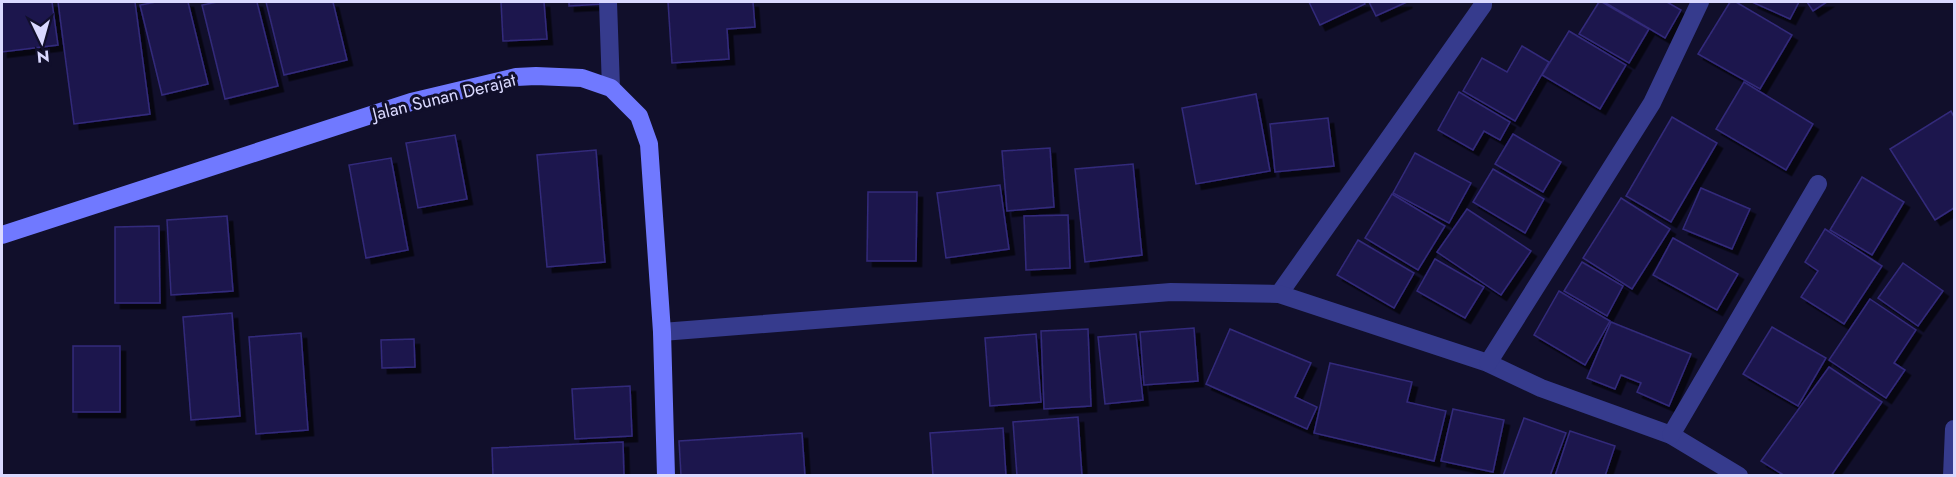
<svg xmlns="http://www.w3.org/2000/svg" width="1956" height="477" font-family="Jost,sans-serif">
<defs>
<filter id="shadow"><feDropShadow dx="5.5" dy="5.5" stdDeviation="0" flood-color="#0009"/></filter>
</defs>
<rect width="100%" height="100%" fill="#110f2b"/>
<g fill="#1f194e" stroke="#332a7b" stroke-width="1.5" filter="url(#shadow)">
<polygon points="2,2 52,2 58,45 2,52"/>
<polygon points="58,2 135,2 150,114 74,124"/>
<polygon points="156,2 188,2 208,84 162,95 140,5"/>
<polygon points="217,2 257,2 278,86 225,99 202,5"/>
<polygon points="266,2 333,2 347,60 284,75"/>
<polygon points="501,2 544,2 547,39 503,41"/>
<polygon points="569,2 604,2 604,4 569,6"/>
<polygon points="668,2 753,2 755,27 727,29 729,59 672,63"/>
<polygon points="1309,2 1364,2 1365,4 1320,25"/>
<polygon points="1369,2 1407,2 1376,16"/>
<polygon points="1599,2 1602,2 1649,29 1629,63 1579,34"/>
<polygon points="1604,2 1667,2 1681,10 1665,38"/>
<polygon points="1730,2 1736,2 1792,35 1760,89 1698,54"/>
<polygon points="1752,2 1799,2 1790,19"/>
<polygon points="1807,2 1827,2 1813,11"/>
<polygon points="1569,31 1626,65 1600,109 1542,75"/>
<polygon points="1522,46 1549,62 1515,121 1463,91 1482,58 1507,72"/>
<polygon points="1744,82 1813,124 1786,170 1716,129"/>
<polygon points="1459,92 1510,122 1500,140 1484,131 1473,150 1438,130"/>
<polygon points="1256,94 1270,171 1196,184 1182,108"/>
<polygon points="1951,111 1954,117 1954,208 1935,220 1890,149"/>
<polygon points="1672,117 1717,143 1671,222 1626,196"/>
<polygon points="1328,118 1334,166 1275,172 1270,124"/>
<polygon points="1513,134 1561,162 1543,192 1495,164"/>
<polygon points="455,135 467,199 418,208 406,143"/>
<polygon points="1050,148 1054,207 1007,211 1002,151"/>
<polygon points="596,150 605,262 547,267 537,155"/>
<polygon points="1415,153 1471,183 1449,223 1393,193"/>
<polygon points="391,158 408,250 366,258 349,165"/>
<polygon points="1133,164 1142,255 1085,262 1075,169"/>
<polygon points="1493,169 1544,199 1525,233 1473,202"/>
<polygon points="1862,177 1904,202 1872,255 1830,230"/>
<polygon points="1000,185 1009,249 946,258 937,193"/>
<polygon points="1701,188 1750,209 1732,249 1683,229"/>
<polygon points="868,192 917,192 916,261 867,261"/>
<polygon points="1392,194 1445,226 1418,270 1365,238"/>
<polygon points="1621,198 1670,229 1632,289 1583,258"/>
<polygon points="1467,209 1531,251 1501,295 1437,252"/>
<polygon points="1068,215 1070,268 1026,270 1024,216"/>
<polygon points="227,216 233,291 171,295 167,220"/>
<polygon points="159,226 160,303 115,303 115,227"/>
<polygon points="1825,229 1882,266 1844,324 1801,297 1818,271 1805,262"/>
<polygon points="1673,238 1738,274 1717,310 1653,275"/>
<polygon points="1358,240 1414,273 1394,308 1337,275"/>
<polygon points="1435,259 1484,287 1465,318 1417,291"/>
<polygon points="1582,262 1623,286 1607,316 1564,291"/>
<polygon points="1903,263 1943,291 1918,326 1878,298"/>
<polygon points="1559,291 1610,321 1585,365 1534,335"/>
<polygon points="1870,299 1916,330 1894,363 1905,370 1886,398 1829,360"/>
<polygon points="232,313 240,416 191,420 183,317"/>
<polygon points="1611,322 1691,354 1669,406 1637,392 1641,383 1621,375 1615,389 1587,378"/>
<polygon points="1772,327 1826,358 1798,406 1743,374"/>
<polygon points="1194,328 1198,381 1144,385 1140,332"/>
<polygon points="1088,329 1091,406 1044,409 1041,331"/>
<polygon points="1230,329 1311,363 1295,397 1317,407 1307,429 1206,384"/>
<polygon points="301,333 308,430 256,434 249,337"/>
<polygon points="1036,334 1041,402 990,406 985,338"/>
<polygon points="1136,334 1143,400 1105,404 1098,337"/>
<polygon points="414,339 415,367 382,368 381,340"/>
<rect x="73" y="346" width="47" height="66"/>
<polygon points="1330,363 1412,382 1407,402 1446,411 1434,461 1314,433"/>
<polygon points="1829,367 1882,402 1831,476 1785,476 1761,461"/>
<polygon points="630,386 632,436 575,439 572,389"/>
<polygon points="1453,409 1504,420 1493,472 1441,461"/>
<polygon points="1078,417 1082,476 1017,476 1013,422"/>
<polygon points="1524,418 1566,433 1550,476 1503,476"/>
<polygon points="1003,428 1006,476 933,476 930,433"/>
<polygon points="1570,431 1615,446 1605,476 1555,476"/>
<polygon points="802,433 805,476 681,476 679,441"/>
<polygon points="623,442 624,476 493,476 492,448"/>
</g>
<g fill="none" stroke-linecap="round" stroke-linejoin="round">
<g stroke="#363b8d" stroke-width="18">
<polyline points="608,2 611,88"/>
<polyline points="1279,294 1483,5 1483,2"/>
<polyline points="662,332 1171,292 1279,294 1488,363 1541,388 1671,435 1739,476"/>
<polyline points="1488,363 1652,103 1700,2"/>
<polyline points="1671,435 1818,184"/>
<polyline points="1952,476 1954,429"/>
</g>
<polyline stroke="#7079ff" stroke-width="18" points="2,235 411,102 516,77 536,76 582,78 611,88 639,116 649,144 662,332 666,476"/>
</g>
<g text-anchor="middle" dominant-baseline="central" stroke-width="6" stroke-linejoin="round" paint-order="stroke">
<g font-size="18" fill="#dad9ff" stroke="#110f2b">
<text transform="translate(444 97) rotate(-14)">Jalan Sunan Derajat</text>
</g>
</g>
<rect width="1956" height="477" fill="none" stroke="#dad9ff" stroke-width="6"/>
<g transform="translate(42 42) rotate(175)" stroke="#110f2b" stroke-width="4.5" paint-order="stroke">
<path d="M0-4.5L10 22L0 15L-10 22Z" fill="#dad9ff"/>
<text y="-9" font-size="16" font-weight="bold" text-anchor="middle" fill="#dad9ff">N</text>
</g>
</svg>
